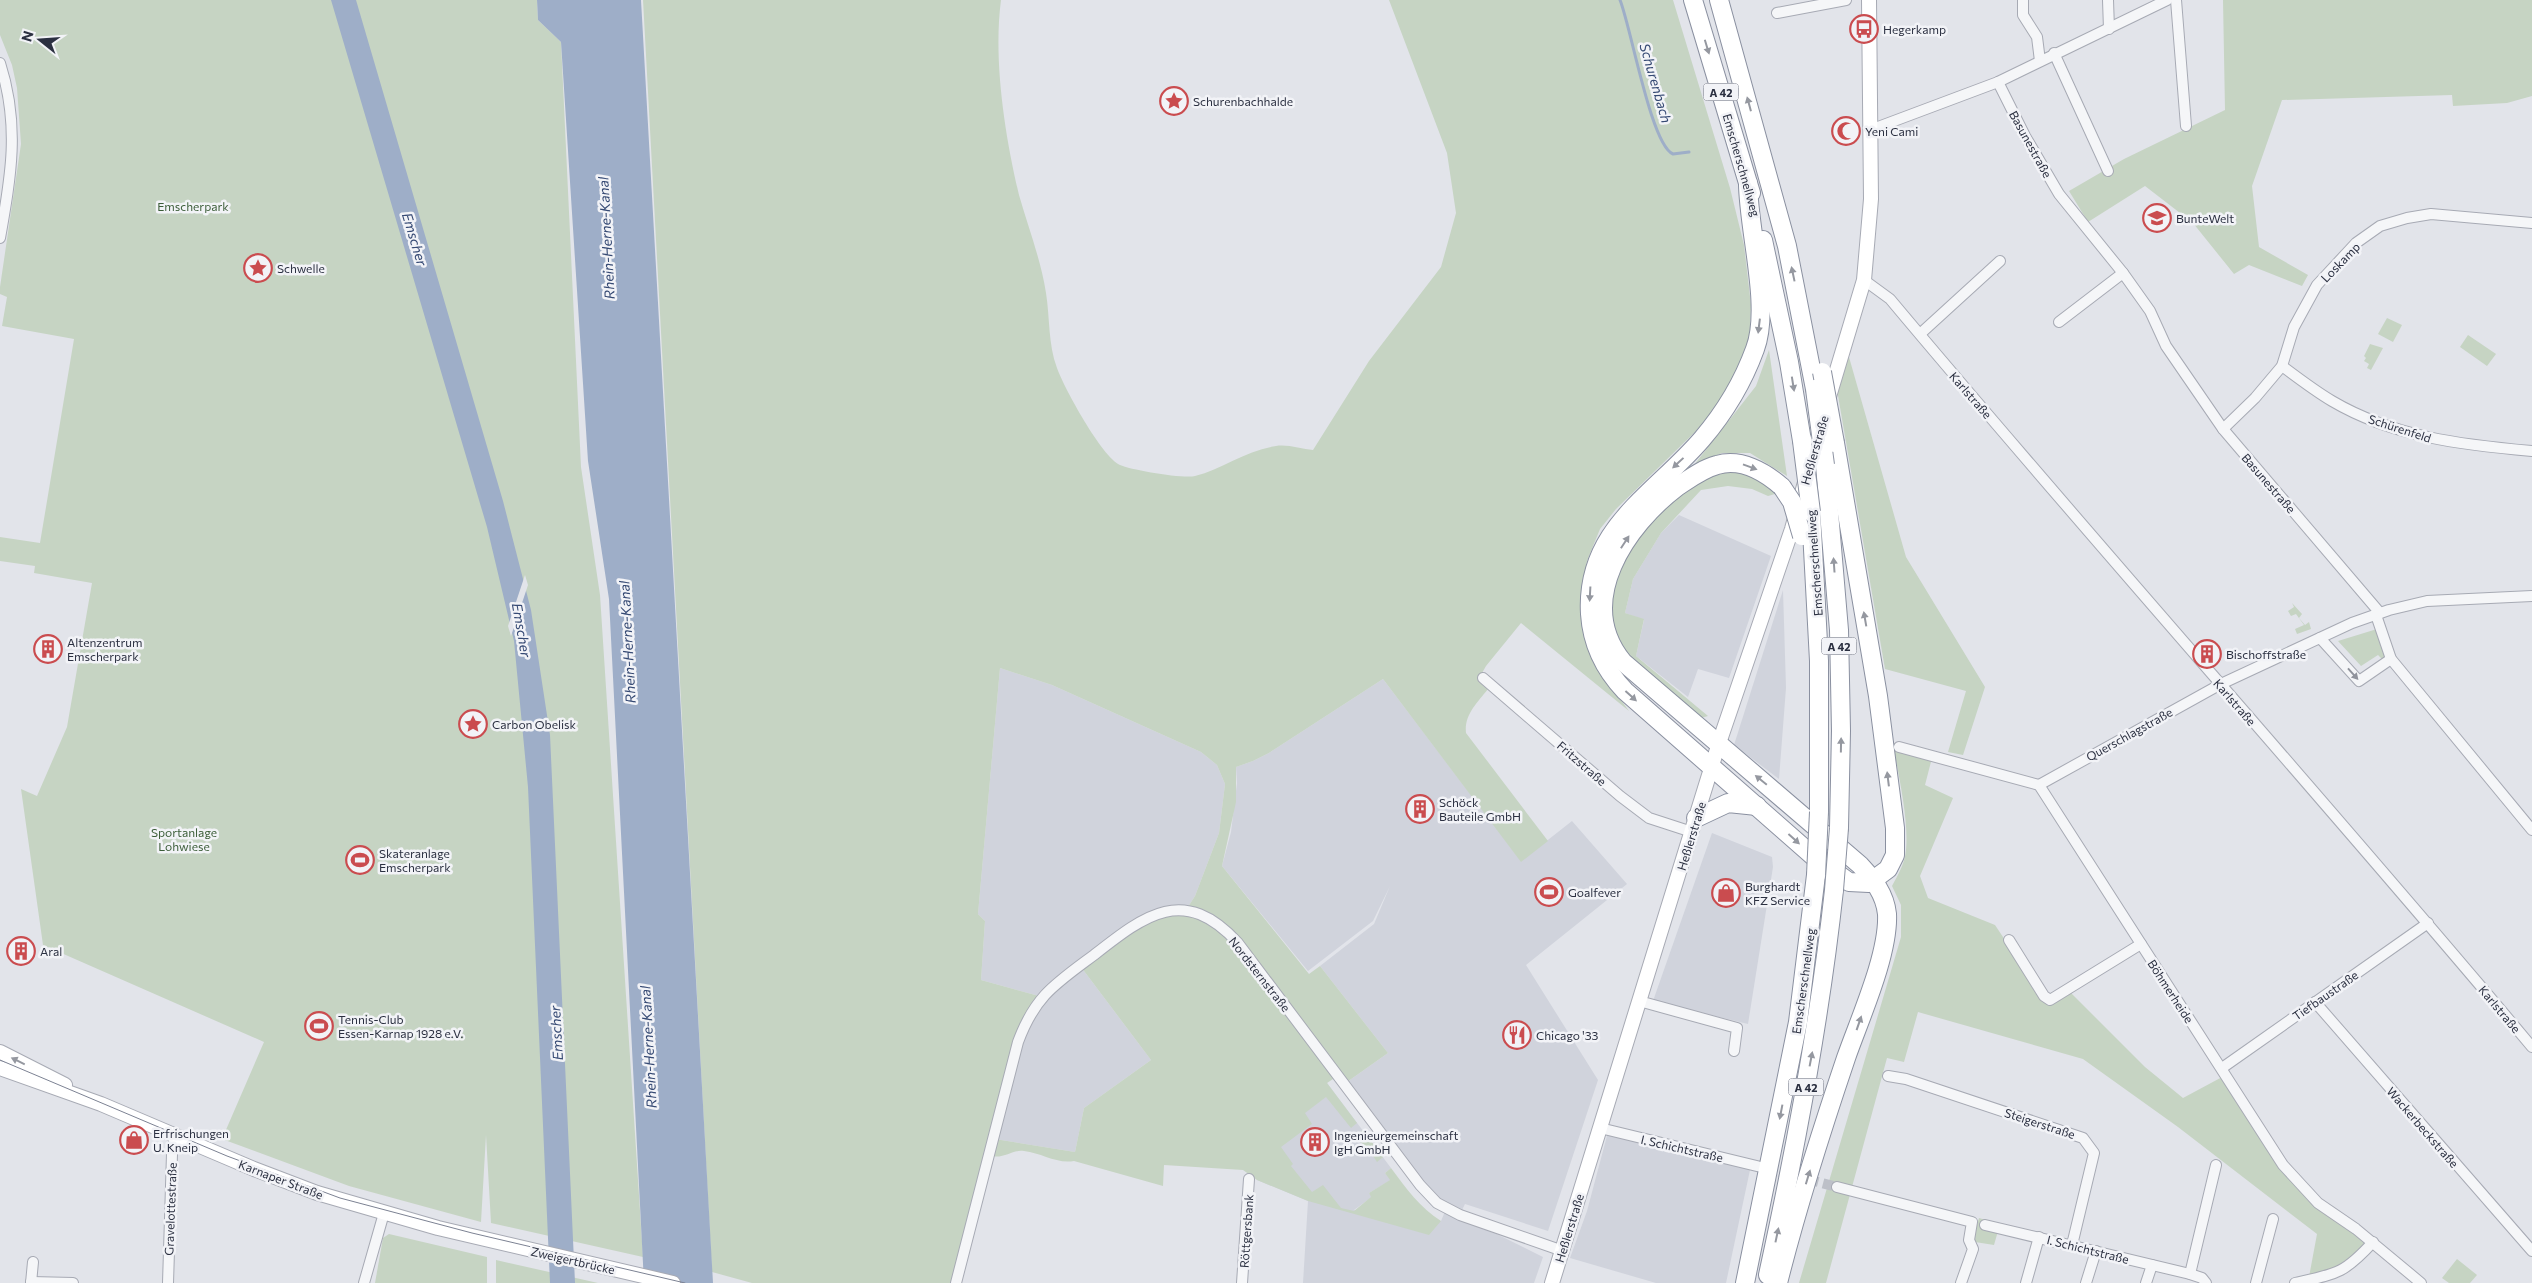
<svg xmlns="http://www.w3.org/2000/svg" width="2532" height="1283" font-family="Commissioner,sans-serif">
<rect width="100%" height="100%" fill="#e2e4ea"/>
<g fill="#d0d3dc">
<polygon points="1679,515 1771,556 1729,678 1698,669 1688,697 1636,656 1644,620 1625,613 1633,579 1661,533"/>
<polygon points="1783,590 1786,688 1779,779 1734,745"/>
<polygon points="1000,668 1052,685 1201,752 1217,765 1225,784 1219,833 1195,896 1186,910 1171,908 1039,996 981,980 985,921 978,914"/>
<polygon points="1383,679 1521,861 1572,821 1627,884 1526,965 1598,1080 1548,1231 1465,1204 1460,1214 1437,1202 1347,1082 1388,1053 1320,966 1374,924 1390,886 1373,921 1308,971 1222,866 1231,832 1237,783 1236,767 1253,761 1269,753"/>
<polygon points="1712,833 1772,857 1773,867 1748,1024 1653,1001"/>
<polygon points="1081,967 1151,1060 1084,1108 1075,1152 995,1139 1019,1043 1036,1006"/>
<polygon points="1327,1083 1391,1168 1385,1173 1391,1180 1369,1193 1372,1197 1354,1210 1441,1221 1446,1209 1543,1257 1534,1283 1303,1283 1308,1201 1257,1180 1258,1175"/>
<polygon points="1608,1132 1723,1160 1750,1170 1726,1283 1656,1283 1570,1258 1587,1211"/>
</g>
<g fill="#c6d4c3">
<polygon points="0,0 537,0 538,20 561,42 581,467 600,595 643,1257 491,1223 486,1135 481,1222 349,1186 222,1139 264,1042 43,945 21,789 37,796 67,727 92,583 34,573 35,566 0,561 0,537 40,543 74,339 2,326 7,297 0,294 0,287 21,144 17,88 12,65 0,35"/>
<path d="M643,0H1001C993,60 1005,136 1019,195C1028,227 1041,260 1046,293C1050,318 1048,344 1057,368C1064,388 1102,457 1120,465C1131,470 1184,479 1195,476C1222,469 1247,450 1276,446C1287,444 1302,449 1313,450L1369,361L1441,267L1456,213L1447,153L1389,0H1673L1730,188L1744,245L1751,305L1750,330L1746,351L1727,395L1694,433L1616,509L1600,529L1587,561L1582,591L1583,624L1593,662L1629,711L1521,623L1486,666L1478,680L1488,689C1477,703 1464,715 1466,733L1548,841L1521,862L1383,679L1269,753L1253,761L1236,767V802L1222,866L1309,974L1320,966L1388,1053L1347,1082L1239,942L1186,910L1195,896L1219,833L1225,784L1217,765L1201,752L1052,685L1000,668L978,914L985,921L981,980L1039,996L1033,1004L954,1283H752L712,1272Z"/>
<polygon points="2223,0 2532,0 2532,96 2507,103 2453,106 2452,95 2282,100 2252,186 2259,247 2308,275 2302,286 2249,265 2234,274 2193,223 2145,186 2088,222 2069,191 2124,159 2225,110"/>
<polygon points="2387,318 2402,325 2393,342 2378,334"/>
<polygon points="2468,335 2496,354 2487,366 2460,347"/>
<polygon points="1845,343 1906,557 1985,687 1963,755 1948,752 1966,691 1885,669 1835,378"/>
<polygon points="2370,344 2383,348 2371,370 2367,368 2369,364 2364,361 2366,358 2364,356"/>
<polygon points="1769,350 1787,476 1750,453 1722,453 1694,465 1756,386"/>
<polygon points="1734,469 1765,481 1775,494 1768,496 1752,489 1728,486 1701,490 1661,533 1633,579 1625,613 1644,619 1636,656 1708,716 1701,718 1636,667 1613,633 1609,609 1613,577 1639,532 1696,479"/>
<polygon points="2292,603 2302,614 2299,618 2305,625 2309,622 2311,629 2297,634 2295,629 2304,625 2296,614 2291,616 2288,611 2294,607"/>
<polygon points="2377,629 2388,657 2383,660 2378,655 2361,666 2338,641"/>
<path d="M1893,743L1933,754L1925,785L1953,798L1920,876L1928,898L1995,925L2043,997L2069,991L2145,1067L2183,1098L2224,1076L2283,1165L2370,1243L2338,1270L2309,1277L2317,1234L2178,1127L2083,1059L1918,1012L1904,1062L1887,1058L1826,1283H1799L1901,937V905L1892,886C1898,875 1905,863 1906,850C1909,819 1898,774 1893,743Z"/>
<path d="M1184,912L1225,930L1336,1077L1327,1083L1357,1123L1351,1128L1326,1097L1305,1113L1312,1124L1281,1147L1293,1164L1291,1166L1312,1192L1323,1185L1341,1208L1354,1211L1371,1197L1369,1193L1390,1180L1385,1173L1391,1168C1406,1188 1420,1208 1441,1221L1429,1235L1308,1201L1257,1180L1243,1170L1164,1165L1163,1186L1074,1161C1056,1164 1042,1153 1024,1151C1013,1149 1005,1159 991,1156L995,1139L1075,1152L1084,1108L1151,1060L1081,967L1147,919Z"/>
<polygon points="1363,1130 1383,1157 1377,1162 1373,1156 1366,1154 1368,1150 1361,1147 1363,1144 1355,1139 1356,1135"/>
<polygon points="1979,1218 1986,1220 1985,1227 1998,1231 1994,1245 1975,1242 1973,1239"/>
<polygon points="389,1234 487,1257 487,1283 375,1283 383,1238"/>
<polygon points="2457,1259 2477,1275 2470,1283 2449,1283 2442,1278"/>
<polygon points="496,1260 598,1283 496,1283"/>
</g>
<g fill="#9eaec8">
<polygon points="331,0 356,0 503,501 531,610 550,735 575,1283 550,1283 528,787 514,641 487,527"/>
<polygon points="537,0 641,0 713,1283 644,1283 609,599 588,461 561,42 538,20"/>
</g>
<polygon fill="#e2e4ea" points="525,575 528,585 511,636 508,626"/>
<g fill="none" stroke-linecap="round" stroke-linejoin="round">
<path stroke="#9eaec8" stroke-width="3" d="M1620,0C1631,27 1651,145 1673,154L1689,152"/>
<polyline stroke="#bdc0c8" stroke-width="10" stroke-dasharray="10 5" stroke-linecap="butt" points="1765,1168 1837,1187"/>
<defs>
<g id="street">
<polyline points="2023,0 2023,15 2037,37 2040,61"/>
<polyline points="2108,0 2109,29"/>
<polyline points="2176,0 2186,126"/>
<polyline points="1777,13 1846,0"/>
<polyline points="2054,53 2108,171"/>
<path d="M0,63C20,125 11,176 0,238"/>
<polyline points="1998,82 2025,136 2059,194 2123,273 2150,311 2166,346 2223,429 2380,613"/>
<polyline points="1870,130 1998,82 2167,0"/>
<path d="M1864,280L1890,299C2101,551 2321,795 2532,1047"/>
<polyline points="2059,322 2123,273"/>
<polyline points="1920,334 2000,261"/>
<path d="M2282,366C2298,378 2315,391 2332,401C2393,437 2463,445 2532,451"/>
<polyline points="2223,429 2255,398 2282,366 2294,327 2317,285 2356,243 2380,226 2407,218 2431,214 2532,223"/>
<polyline points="2376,615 2391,659 2532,830"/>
<polyline points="2320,638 2359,681 2391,659"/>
<polyline points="1483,678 1620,796 1649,818 1692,832"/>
<polyline points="1899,747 2039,785 2283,1165 2318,1203 2356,1229 2421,1283"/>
<polyline points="2039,785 2221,684 2352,623 2389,610 2427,601 2532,596"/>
<polyline points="2009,940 2044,996 2050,1000 2141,944"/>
<polyline points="1639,1001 1737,1028 1734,1051"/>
<polyline points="2315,1002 2532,1251"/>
<polyline points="2222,1068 2428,923"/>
<polyline points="1888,1076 1906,1079 2083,1138 2094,1153 2072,1245"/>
<polyline points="1600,1128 1765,1168"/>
<polyline points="1837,1187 1972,1222 1969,1240 1973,1249 1961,1283"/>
<polyline points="1985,1225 2190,1274 2202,1278 2206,1283"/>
<polyline points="2190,1274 2216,1165"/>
<polyline points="31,1282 73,1283"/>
<polyline points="31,1283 33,1262"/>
<polyline points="168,1283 172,1154 175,1136"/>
<polyline points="364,1283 384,1213"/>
<path d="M956,1283L1018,1042C1035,996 1055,984 1094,955C1145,915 1184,884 1238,943L1420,1185L1437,1203L1460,1215L1563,1251"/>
<polyline points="1242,1283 1249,1179"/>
<polyline points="2026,1283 2039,1237"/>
<polyline points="2086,1283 2096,1251"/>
<polyline points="2146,1283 2152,1265"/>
<polyline points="2256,1283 2273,1219"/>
<path d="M2295,1283C2336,1274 2344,1274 2373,1242"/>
</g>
<g id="secondary">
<polyline points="1828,400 1864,280 1871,199 1869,0"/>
<polyline points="0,1052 65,1085"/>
<polyline points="0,1068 101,1104 254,1169 317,1193 438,1228 673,1283"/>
<polyline points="1552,1283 1718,746 1792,529 1819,432"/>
</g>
<g id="highway">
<polyline points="1693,0 1751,193"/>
<polyline points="1719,0 1787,246 1815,389"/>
<path d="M1748,183C1748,229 1771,307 1755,349C1743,382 1725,412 1702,439C1654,495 1585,529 1590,614C1592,645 1604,669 1625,691L1813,856L1849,882L1869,883L1888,869L1895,855V828L1878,696L1835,443"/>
<polyline points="1763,240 1789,362 1802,441"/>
<polyline points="1825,465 1839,630 1841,731 1839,828"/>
<polyline points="1811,512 1819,661 1819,812"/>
<polyline points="1696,818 1728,803 1757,806"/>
<path d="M1768,1275C1796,1147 1820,1020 1834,890"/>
<polyline points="1745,1283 1798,1022 1816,875"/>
<path d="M1778,1283C1797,1207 1821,1132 1846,1058C1860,1018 1889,954 1887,914C1885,894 1873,879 1860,865L1623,662C1573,601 1627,525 1677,487C1689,479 1702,469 1717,465C1741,458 1765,472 1782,487"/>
</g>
</defs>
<use href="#street" stroke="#a7aab4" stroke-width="12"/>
<use href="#secondary" stroke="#a7aab4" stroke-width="16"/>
<use href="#highway" stroke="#8a90a0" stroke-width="20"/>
<use href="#street" stroke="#f5f6f8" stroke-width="10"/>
<use href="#secondary" stroke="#fff" stroke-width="14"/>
<use href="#highway" stroke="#fff" stroke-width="18"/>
<polyline stroke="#7c8293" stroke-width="1" points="0,1060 227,1156 340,1198 472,1233 685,1283"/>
<defs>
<g id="highway-bridge">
<polyline points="1822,372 1835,443"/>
<polyline points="1815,389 1825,465"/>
<polyline points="1802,441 1811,512"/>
<polyline points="1782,487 1792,502 1802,536"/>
<polyline points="1816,875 1819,812"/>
<polyline points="1834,890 1839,828"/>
</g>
</defs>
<use href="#highway-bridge" stroke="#8a90a0" stroke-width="20" stroke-linecap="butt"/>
<use href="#highway-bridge" stroke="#fff" stroke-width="18"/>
</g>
<defs><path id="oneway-solid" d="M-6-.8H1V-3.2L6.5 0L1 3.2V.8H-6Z" transform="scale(1.25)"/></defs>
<g fill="#9598a0">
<use href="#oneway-solid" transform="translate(1707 47) rotate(73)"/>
<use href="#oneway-solid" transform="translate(1749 104) rotate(-105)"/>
<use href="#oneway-solid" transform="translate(1793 274) rotate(-102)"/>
<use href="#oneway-solid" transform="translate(1759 326) rotate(97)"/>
<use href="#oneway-solid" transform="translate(1793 384) rotate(81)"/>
<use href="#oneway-solid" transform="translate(1678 463) rotate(137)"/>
<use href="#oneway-solid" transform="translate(1750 467) rotate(20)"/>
<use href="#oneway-solid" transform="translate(1625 542) rotate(-57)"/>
<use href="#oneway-solid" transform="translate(1834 565) rotate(-94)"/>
<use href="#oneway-solid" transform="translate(1590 594) rotate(93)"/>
<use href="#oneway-solid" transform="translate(1865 619) rotate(-100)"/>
<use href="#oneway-solid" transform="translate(1631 696) rotate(42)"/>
<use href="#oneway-solid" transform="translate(1841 745) rotate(-89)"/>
<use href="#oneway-solid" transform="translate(1888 779) rotate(-97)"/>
<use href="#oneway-solid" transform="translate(1761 780) rotate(-141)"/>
<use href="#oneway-solid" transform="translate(1794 839) rotate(42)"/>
<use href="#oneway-solid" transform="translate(1859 1023) rotate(-71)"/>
<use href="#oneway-solid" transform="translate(1811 1059) rotate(-79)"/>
<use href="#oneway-solid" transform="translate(18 1061) rotate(-154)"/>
<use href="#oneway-solid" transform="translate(1781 1112) rotate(101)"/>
<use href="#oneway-solid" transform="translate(1808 1177) rotate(-73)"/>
<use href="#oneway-solid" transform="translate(1777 1235) rotate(-78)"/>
</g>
<use fill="#90939c" href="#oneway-solid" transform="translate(2353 674) rotate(48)"/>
<defs>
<symbol id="bus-ring" viewBox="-11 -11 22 22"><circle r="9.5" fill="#f2f3f7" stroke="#ca4c4f" stroke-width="1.5"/><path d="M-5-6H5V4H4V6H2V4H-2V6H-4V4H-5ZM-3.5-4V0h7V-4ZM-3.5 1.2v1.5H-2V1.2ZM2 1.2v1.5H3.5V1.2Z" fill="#ca4c4f"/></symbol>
<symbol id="sight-ring" viewBox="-11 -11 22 22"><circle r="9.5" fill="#f2f3f7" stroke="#ca4c4f" stroke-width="1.5"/><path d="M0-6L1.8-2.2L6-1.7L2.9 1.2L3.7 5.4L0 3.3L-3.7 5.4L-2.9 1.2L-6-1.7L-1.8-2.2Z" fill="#ca4c4f"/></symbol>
<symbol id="mosque-ring" viewBox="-11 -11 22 22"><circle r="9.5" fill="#f2f3f7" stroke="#ca4c4f" stroke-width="1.5"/><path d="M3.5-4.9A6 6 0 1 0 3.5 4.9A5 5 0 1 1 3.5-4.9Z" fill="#ca4c4f"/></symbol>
<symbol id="school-ring" viewBox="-11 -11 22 22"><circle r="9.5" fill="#f2f3f7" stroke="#ca4c4f" stroke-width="1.5"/><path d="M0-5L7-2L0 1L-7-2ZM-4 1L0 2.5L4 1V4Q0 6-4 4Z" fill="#ca4c4f"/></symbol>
<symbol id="building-ring" viewBox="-11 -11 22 22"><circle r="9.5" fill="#f2f3f7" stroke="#ca4c4f" stroke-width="1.5"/><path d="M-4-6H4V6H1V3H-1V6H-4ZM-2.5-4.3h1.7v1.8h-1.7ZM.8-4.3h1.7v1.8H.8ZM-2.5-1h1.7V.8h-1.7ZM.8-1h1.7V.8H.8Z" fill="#ca4c4f"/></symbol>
<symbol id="stadium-ring" viewBox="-11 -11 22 22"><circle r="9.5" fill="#f2f3f7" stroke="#ca4c4f" stroke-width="1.5"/><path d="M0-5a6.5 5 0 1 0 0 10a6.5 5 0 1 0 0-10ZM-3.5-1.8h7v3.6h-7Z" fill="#ca4c4f"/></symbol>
<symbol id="shop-ring" viewBox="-11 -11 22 22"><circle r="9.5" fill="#f2f3f7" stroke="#ca4c4f" stroke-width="1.5"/><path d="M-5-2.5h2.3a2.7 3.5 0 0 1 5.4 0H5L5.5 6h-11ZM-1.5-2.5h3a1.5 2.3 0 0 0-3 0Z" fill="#ca4c4f"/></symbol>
<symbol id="restaurant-ring" viewBox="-11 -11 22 22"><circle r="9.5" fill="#f2f3f7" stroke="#ca4c4f" stroke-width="1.5"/><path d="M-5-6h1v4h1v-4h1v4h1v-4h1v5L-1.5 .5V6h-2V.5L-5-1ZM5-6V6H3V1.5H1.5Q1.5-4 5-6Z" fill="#ca4c4f"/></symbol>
</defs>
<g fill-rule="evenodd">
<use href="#bus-ring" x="1848" y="13" width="32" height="32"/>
<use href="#sight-ring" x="1158" y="85" width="32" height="32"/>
<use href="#mosque-ring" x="1830" y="115" width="32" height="32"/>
<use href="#school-ring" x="2141" y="202" width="32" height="32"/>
<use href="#sight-ring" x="242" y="252" width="32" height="32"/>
<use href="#building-ring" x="32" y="633" width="32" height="32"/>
<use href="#building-ring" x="2191" y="638" width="32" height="32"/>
<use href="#sight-ring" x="457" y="708" width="32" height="32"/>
<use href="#building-ring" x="1404" y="793" width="32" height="32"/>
<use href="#stadium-ring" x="344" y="844" width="32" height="32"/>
<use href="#stadium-ring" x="1533" y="876" width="32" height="32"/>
<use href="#shop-ring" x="1710" y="877" width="32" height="32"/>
<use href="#building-ring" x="5" y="935" width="32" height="32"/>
<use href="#stadium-ring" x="303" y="1010" width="32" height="32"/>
<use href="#restaurant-ring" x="1501" y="1019" width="32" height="32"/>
<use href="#shop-ring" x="118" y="1124" width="32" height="32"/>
<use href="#building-ring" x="1299" y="1126" width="32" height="32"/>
</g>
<g text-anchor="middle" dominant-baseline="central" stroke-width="5" stroke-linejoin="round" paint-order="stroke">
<g fill="#f2f3f7" stroke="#676a78" stroke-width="1">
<rect x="1703.5" y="83.5" width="35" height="17" rx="4"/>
<rect x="1821.5" y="637.5" width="35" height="17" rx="4"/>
<rect x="1788.5" y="1078.5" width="35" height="17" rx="4"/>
</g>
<g font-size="11" font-weight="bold" fill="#2b3041">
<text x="1721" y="92">A 42</text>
<text x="1839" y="646">A 42</text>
<text x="1806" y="1087">A 42</text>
</g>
<g font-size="12" fill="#2b3041" stroke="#f2f3f7" text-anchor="start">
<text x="1883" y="29">Hegerkamp</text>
<text x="1193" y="101">Schurenbachhalde</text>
<text x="1865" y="131">Yeni Cami</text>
<text x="2176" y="218">BunteWelt</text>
<text x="277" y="268">Schwelle</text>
<text x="67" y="642">Altenzentrum<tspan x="67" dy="14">Emscherpark</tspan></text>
<text x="2226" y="654">Bischoffstraße</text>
<text x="492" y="724">Carbon Obelisk</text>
<text x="1439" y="802">Schöck<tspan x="1439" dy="14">Bauteile GmbH</tspan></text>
<text x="379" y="853">Skateranlage<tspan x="379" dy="14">Emscherpark</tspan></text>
<text x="1745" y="886">Burghardt<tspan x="1745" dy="14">KFZ Service</tspan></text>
<text x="1568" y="892">Goalfever</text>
<text x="40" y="951">Aral</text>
<text x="338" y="1019">Tennis-Club<tspan x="338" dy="14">Essen-Karnap 1928 e.V.</tspan></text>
<text x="1536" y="1035">Chicago '33</text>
<text x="153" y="1133">Erfrischungen<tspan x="153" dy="14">U. Kneip</tspan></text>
<text x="1334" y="1135">Ingenieurgemeinschaft<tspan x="1334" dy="14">IgH GmbH</tspan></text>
</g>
<g font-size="12" fill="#2b3041" stroke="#f2f3f7">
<text transform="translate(2031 144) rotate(61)">Basunestraße</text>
<text transform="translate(1742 165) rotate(74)">Emscherschnellweg</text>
<text transform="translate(2340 262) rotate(-46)">Loskamp</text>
<text transform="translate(1971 395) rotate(49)">Karlstraße</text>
<text transform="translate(2400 428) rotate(18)">Schürenfeld</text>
<text transform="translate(1814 450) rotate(-74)">Heßlerstraße</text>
<text transform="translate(2269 483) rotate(49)">Basunestraße</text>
<text transform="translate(1814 563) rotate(-94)">Emscherschnellweg</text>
<text transform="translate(2235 702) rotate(49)">Karlstraße</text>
<text transform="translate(2129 734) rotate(-29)">Querschlagstraße</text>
<text transform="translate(1582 763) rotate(41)">Fritzstraße</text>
<text transform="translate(1691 836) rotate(-73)">Heßlerstraße</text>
<text transform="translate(1260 974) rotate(52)">Nordsternstraße</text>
<text transform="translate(1803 981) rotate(-82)">Emscherschnellweg</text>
<text transform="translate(2171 991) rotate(57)">Böhmerheide</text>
<text transform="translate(2325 995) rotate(-35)">Tiefbaustraße</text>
<text transform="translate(2500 1009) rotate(50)">Karlstraße</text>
<text transform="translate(2040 1123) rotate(18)">Steigerstraße</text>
<text transform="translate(2423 1127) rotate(49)">Wackerbeckstraße</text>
<text transform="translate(1682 1148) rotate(13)">I. Schichtstraße</text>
<text transform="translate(281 1179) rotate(21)">Karnaper Straße</text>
<text transform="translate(170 1209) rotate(-88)">Gravelottestraße</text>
<text transform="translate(1569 1228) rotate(-73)">Heßlerstraße</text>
<text transform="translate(1246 1231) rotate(-86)">Röttgersbank</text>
<text transform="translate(2088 1249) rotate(14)">I. Schichtstraße</text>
<text transform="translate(573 1260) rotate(13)">Zweigertbrücke</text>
</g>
<g font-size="12" fill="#3b5d38" stroke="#f2f3f7">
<text x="193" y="206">Emscherpark</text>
<text x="184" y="832">Sportanlage<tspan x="184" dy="14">Lohwiese</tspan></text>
</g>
<g font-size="14" font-style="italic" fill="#364a74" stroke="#f2f3f7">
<text transform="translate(1656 83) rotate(74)">Schurenbach</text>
<text transform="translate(606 238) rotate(-93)">Rhein-Herne-Kanal</text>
<text transform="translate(415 239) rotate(73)">Emscher</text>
<text transform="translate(522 630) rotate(80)">Emscher</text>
<text transform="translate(627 642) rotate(-93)">Rhein-Herne-Kanal</text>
<text transform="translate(556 1033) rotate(-93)">Emscher</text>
<text transform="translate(648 1047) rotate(-93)">Rhein-Herne-Kanal</text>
</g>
</g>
<g transform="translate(40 40) rotate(287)" stroke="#f2f3f7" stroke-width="4" paint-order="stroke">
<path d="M0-4L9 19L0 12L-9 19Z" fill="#2b3041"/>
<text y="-8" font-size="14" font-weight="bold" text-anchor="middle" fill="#2b3041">N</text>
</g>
</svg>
